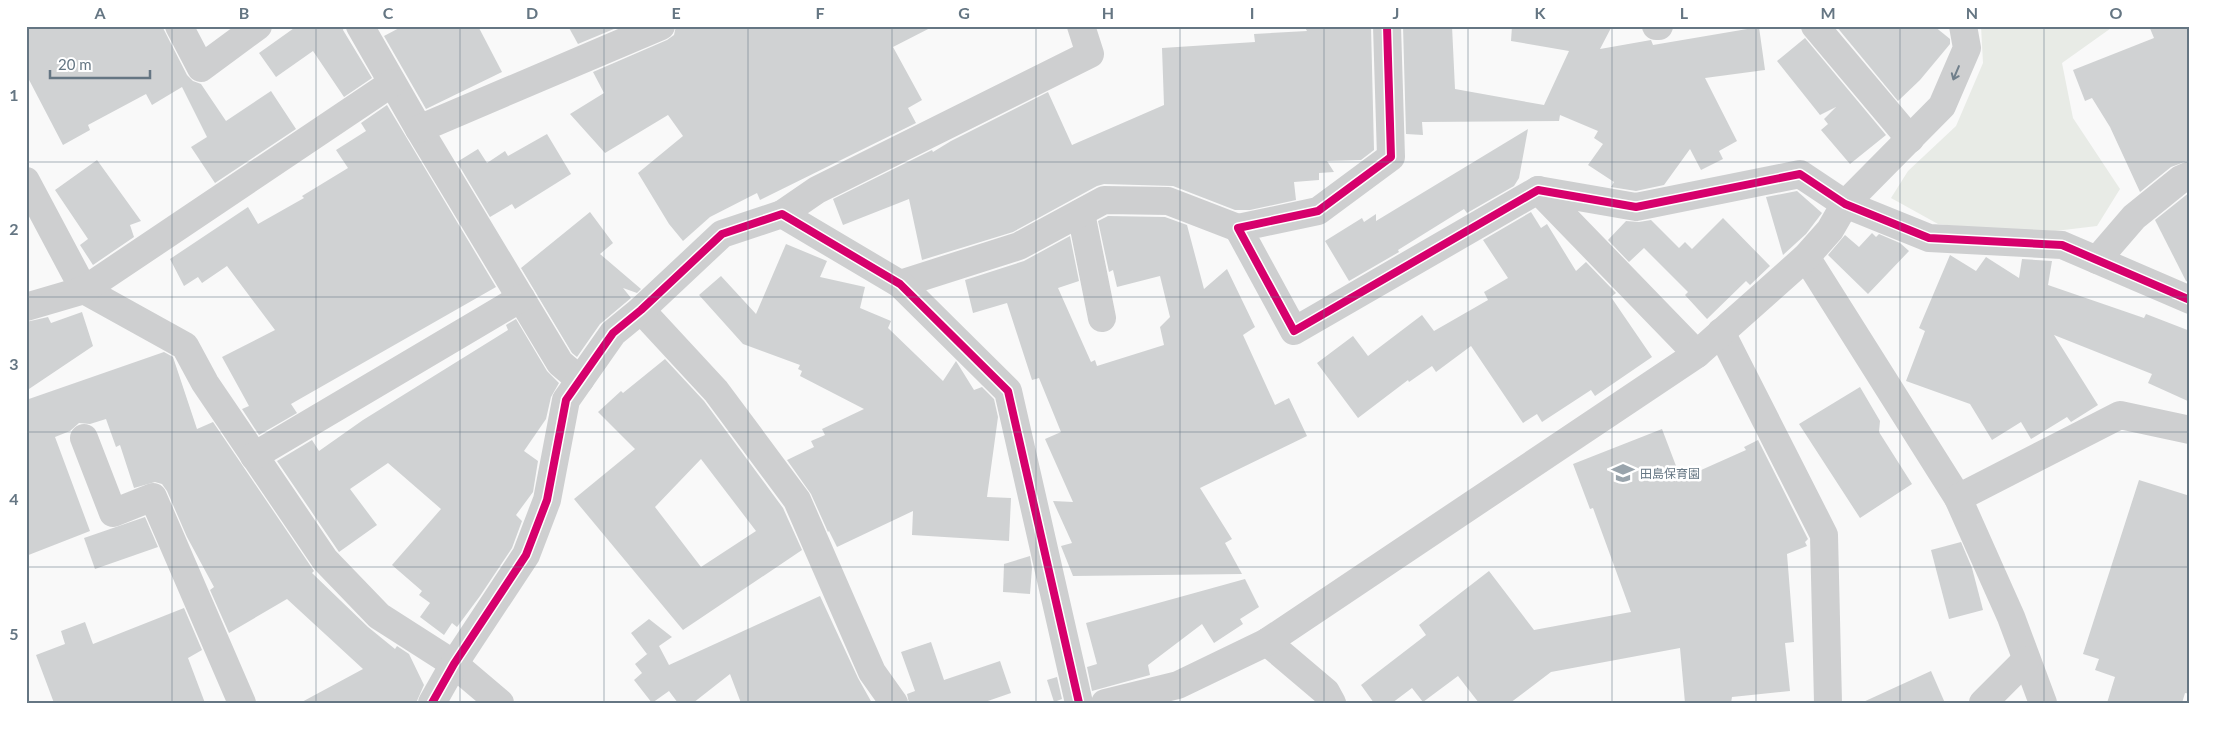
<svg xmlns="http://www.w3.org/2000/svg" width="2216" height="729" font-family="Lato,'Noto Sans JP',sans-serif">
<rect width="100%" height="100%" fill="#f9f9f9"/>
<polygon fill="#e8ebe6" points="1981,26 2114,26 2062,63 2073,118 2120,189 2097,226 2047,232 1993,230 1938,224 1891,198 1908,171 1956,126 1983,63"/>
<g fill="#d0d2d3" fill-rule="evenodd">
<polygon points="26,26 162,26 187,75 193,81 201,84 226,121 271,91 296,129 215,183 191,147 207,137 182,87 152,105 146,94 88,125 90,130 63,145 26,74"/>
<polygon points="297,26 344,26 343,30 372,78 344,97 313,51 276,77 259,53"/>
<polygon points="403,26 478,26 502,72 426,109 384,36"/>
<polygon points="568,26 621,26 578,44"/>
<polygon points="676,26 934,26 893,47 922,100 908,108 916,123 760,200 757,193 710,217 683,241 669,224 638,173 683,136 668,115 605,153 570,114 604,93 593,72 667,40 674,35"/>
<polygon points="1304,26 1371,26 1374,150 1361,160 1327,161 1334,172 1319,173 1319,180 1294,182 1296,200 1250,210 1235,210 1173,186 1104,184 1097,186 1013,232 922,260 909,199 843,225 833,199 932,150 933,152 951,141 1048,92 1072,145 1164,105 1162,48 1255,42 1254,34 1307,31"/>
<polygon points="1403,26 1452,26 1455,89 1544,105 1569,51 1511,41 1512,26 1612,26 1600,49 1651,40 1653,45 1759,27 1765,70 1705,78 1737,141 1719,151 1723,159 1701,170 1690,149 1664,185 1636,191 1611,187 1614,182 1588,165 1603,144 1594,138 1598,131 1560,115 1559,121 1422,122 1423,135 1406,134"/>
<polygon points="1836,26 1934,26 1950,39 1950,44 1920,80 1898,101"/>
<polygon points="2149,26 2190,26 2190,160 2171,167 2140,192 2110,127 2092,98 2085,101 2073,70 2154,38"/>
<polygon points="1805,38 1886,135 1850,164 1821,130 1828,124 1824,119 1836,107 1820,115 1777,61"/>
<polygon points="387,105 496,287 291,404 297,413 259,435 242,409 249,406 222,357 275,330 227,266 202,283 198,277 184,286 170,259 248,207 258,224 304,198 302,196 348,168 336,150 366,131 361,123"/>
<polygon points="1528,129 1519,178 1514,186 1467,213 1464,209 1398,250 1399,252 1349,281 1325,241 1362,218 1364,222 1376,214 1376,221"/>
<polygon points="547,134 571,174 515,209 512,204 490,217 457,162 478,149 487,163 505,151 508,156"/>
<polygon points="97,160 141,221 130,225 134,237 93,265 80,245 88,239 55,190"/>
<polygon points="1797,191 1822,213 1806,234 1783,255 1766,197"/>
<polygon points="2190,192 2190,283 2186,281 2155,220"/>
<polygon points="590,212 613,243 600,254 641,289 637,293 623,288 631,298 600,324 577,357 572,353 521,268"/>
<polygon points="1531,212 1541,228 1547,224 1576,271 1586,262 1616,293 1611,297 1652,357 1595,396 1591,390 1542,422 1537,414 1523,423 1471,346 1436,372 1432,366 1409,382 1408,380 1358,418 1317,363 1353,336 1368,356 1422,315 1434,331 1488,300 1484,292 1508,278 1483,240"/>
<polygon points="1108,216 1165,217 1187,225 1204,289 1227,269 1255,327 1243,335 1275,405 1289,398 1307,436 1200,488 1232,539 1225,543 1242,574 1073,576 1061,546 1072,543 1053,501 1073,502 1045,439 1061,432 1039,378 1032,380 1007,303 973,313 965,280 1024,261 1070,236 1079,281 1058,288 1091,362 1095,360 1097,366 1164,345 1160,327 1170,317 1160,276 1117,287 1113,270 1109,272 1098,221"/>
<polygon points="1723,218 1770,266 1750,285 1746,281 1707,319 1685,295 1688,292 1644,248 1629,262 1608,240 1626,221 1639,222 1651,220 1679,248 1685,242 1692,249"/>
<polygon points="1872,233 1876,237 1879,234 1900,243 1909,251 1868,294 1828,255 1845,235 1859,247"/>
<polygon points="786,244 827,261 820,277 865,287 860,308 891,321 888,328 943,381 956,361 974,390 982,387 994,399 998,417 987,497 1011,498 1009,541 912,535 913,511 837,547 829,531 828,532 811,494 787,460 814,447 811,441 825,435 822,429 864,409 800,376 802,371 798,369 800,365 743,344 699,295 721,276 756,314"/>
<polygon points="1950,255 1976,271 1986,257 2019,278 2022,259 2052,261 2048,285 2144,318 2146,314 2190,331 2190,402 2148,383 2152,374 2054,335 2098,405 2071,422 2067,417 2031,439 2021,422 1992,440 1970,404 1906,381 1925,331 1919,328"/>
<polygon points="82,312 93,346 26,391 26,322 48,317 51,323"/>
<polygon points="516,319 547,371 559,383 551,397 546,419 524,451 538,461 533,492 516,515 522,521 512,548 480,596 457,627 452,623 444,635 420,617 430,603 419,595 422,591 392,565 441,509 388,463 350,489 377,525 339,552 277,461 312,440 319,451 363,420 508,330 506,325"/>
<polygon points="164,352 173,357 197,429 213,422 314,571 312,573 368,627 395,649 397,646 409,654 424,685 416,703 300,703 363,669 287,599 229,633 210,590 214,587 187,537 167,491 162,484 155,482 134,488 120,445 116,447 106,419 90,424 79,423 70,431 55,437 90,531 26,556 26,400"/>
<path d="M665,359L704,401L783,508L802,550L683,630L574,499L635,449L598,412L621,391L623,393ZM701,459L756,531L701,567L655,507Z"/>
<polygon points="1860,387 1880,421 1879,432 1912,484 1860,518 1799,424"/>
<polygon points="1662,429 1681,479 1746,450 1744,447 1758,440 1808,539 1805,542 1807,546 1787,554 1794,642 1785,643 1790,691 1732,697 1731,703 1685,703 1680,648 1551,672 1510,703 1479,703 1458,676 1423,702 1412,688 1392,703 1374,703 1361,685 1426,635 1419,625 1489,571 1534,630 1631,612 1593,508 1590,509 1573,464"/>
<polygon points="2139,480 2190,496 2190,694 2185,693 2182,703 2107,703 2115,677 2095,670 2099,659 2083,654"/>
<polygon points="145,517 158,547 95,569 84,538"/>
<polygon points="1961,542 1972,568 1983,610 1949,619 1931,550"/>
<polygon points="1030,556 1032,568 1030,594 1003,592 1004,564"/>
<polygon points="1245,579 1259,607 1240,619 1243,624 1214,643 1202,624 1148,665 1150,675 1092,691 1087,667 1097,664 1086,623"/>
<polygon points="820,596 858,678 872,703 741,703 730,674 693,703 678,703 669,691 652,703 634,680 642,673 635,664 652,650 647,654 631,633 649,619 672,637 659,646 669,665"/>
<polygon points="184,608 202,650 188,658 205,703 54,703 36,655 65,644 61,631 85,622 93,644"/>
<polygon points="931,642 944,680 1000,661 1011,693 982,703 909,703 907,694 915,691 901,652"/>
<polygon points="1931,671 1945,703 1861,703"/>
<polygon points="1057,677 1062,699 1054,702 1047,680"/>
</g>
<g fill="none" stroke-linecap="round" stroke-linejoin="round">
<g stroke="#cecfd0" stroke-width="28">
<polyline points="179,26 201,68 258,26"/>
<polyline points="360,26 419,129 560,363 580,380"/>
<polyline points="1387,26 1391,157 1318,211 1238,228 1294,331 1538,190 1636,207 1800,174 1845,204 1929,238 2062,245 2190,300"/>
<polyline points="1656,26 1659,26"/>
<polyline points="1815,26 1910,139"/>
<polyline points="419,129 661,26"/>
<polyline points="26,181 84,290 185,346 205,383 325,560 379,616 454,664 500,703"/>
<polyline points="1538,190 1697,354"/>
<polyline points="1081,213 1102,318"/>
<polyline points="782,214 817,190 1090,54 1081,26"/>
<polyline points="1806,257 1958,498 2011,617 2043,703"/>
<polyline points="2097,260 2134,217 2181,179 2190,175"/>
<polyline points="900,284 1019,246 1104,200 1168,201 1238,228"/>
<polyline points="26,307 84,290 392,83"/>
<polyline points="641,310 716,391 797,500 872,672 894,703"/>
<polyline points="1721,332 1824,535 1828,703"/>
<polyline points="84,438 113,513 153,497 242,703"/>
<polyline points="254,456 521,298"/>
<polyline points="1958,498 2120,415 2190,430"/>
<polyline points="1267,642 1326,692 1332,703"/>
<polyline points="432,703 454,664 526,555 547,500 566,400 613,333 641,310 722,234 782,214 900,284 1008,391 1079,703"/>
<polyline points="1105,703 1178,685 1267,642 1697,354 1806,257 1830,230 1845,204 1942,106 1967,48 1963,26"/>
<polyline points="1983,703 2026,660"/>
</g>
<defs>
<g id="cycleway">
<polyline points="1387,26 1391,157 1318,211 1238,228 1294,331 1538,190 1636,207 1800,174 1845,204 1929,238 2062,245 2190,300"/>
<polyline points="432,703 454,664 526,555 547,500 566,400 613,333 641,310 722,234 782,214 900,284 1008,391 1079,703"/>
</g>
</defs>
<use href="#cycleway" stroke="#fff" stroke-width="11"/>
<use href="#cycleway" stroke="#d6006c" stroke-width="8"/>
</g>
<defs><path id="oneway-shaft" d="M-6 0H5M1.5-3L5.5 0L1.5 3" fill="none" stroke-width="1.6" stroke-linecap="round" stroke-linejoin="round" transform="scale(1.25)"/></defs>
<use stroke="#707f8b" href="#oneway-shaft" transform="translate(1956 73) rotate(113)"/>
<path fill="none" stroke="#657683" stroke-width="1" stroke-opacity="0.55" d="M172,26V703M316,26V703M460,26V703M604,26V703M748,26V703M892,26V703M1036,26V703M1180,26V703M1324,26V703M1468,26V703M1612,26V703M1756,26V703M1900,26V703M2044,26V703M26,162H2190M26,297H2190M26,432H2190M26,567H2190"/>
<defs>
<symbol id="school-bare" viewBox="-9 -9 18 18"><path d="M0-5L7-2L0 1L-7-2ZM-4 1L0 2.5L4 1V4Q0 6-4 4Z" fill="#99a4ac" stroke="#fff" stroke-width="2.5" paint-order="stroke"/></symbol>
</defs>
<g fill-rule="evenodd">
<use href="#school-bare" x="1607" y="457" width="32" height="32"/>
</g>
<g text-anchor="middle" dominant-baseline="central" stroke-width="5" stroke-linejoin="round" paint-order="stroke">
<g font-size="12" fill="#657683" stroke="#fff" text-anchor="start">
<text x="1640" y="473">田島保育園</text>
</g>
</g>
<rect width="2216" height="729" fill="none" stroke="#ffffff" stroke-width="55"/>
<path d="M50 70v8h100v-8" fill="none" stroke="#657683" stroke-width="2.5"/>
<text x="58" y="70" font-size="15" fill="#657683" stroke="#ffffff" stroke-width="4" paint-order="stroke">20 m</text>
<rect x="28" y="28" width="2160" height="674" fill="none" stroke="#657683" stroke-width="2"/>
<g font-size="16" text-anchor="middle" font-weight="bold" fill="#657683">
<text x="100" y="19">A</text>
<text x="244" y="19">B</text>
<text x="388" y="19">C</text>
<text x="532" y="19">D</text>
<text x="676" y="19">E</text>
<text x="820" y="19">F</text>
<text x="964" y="19">G</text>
<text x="1108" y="19">H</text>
<text x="1252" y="19">I</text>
<text x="1396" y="19">J</text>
<text x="1540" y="19">K</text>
<text x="1684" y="19">L</text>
<text x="1828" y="19">M</text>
<text x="1972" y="19">N</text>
<text x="2116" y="19">O</text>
<text x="14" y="101">1</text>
<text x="14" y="235">2</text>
<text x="14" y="370">3</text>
<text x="14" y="505">4</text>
<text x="14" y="640">5</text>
</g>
</svg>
